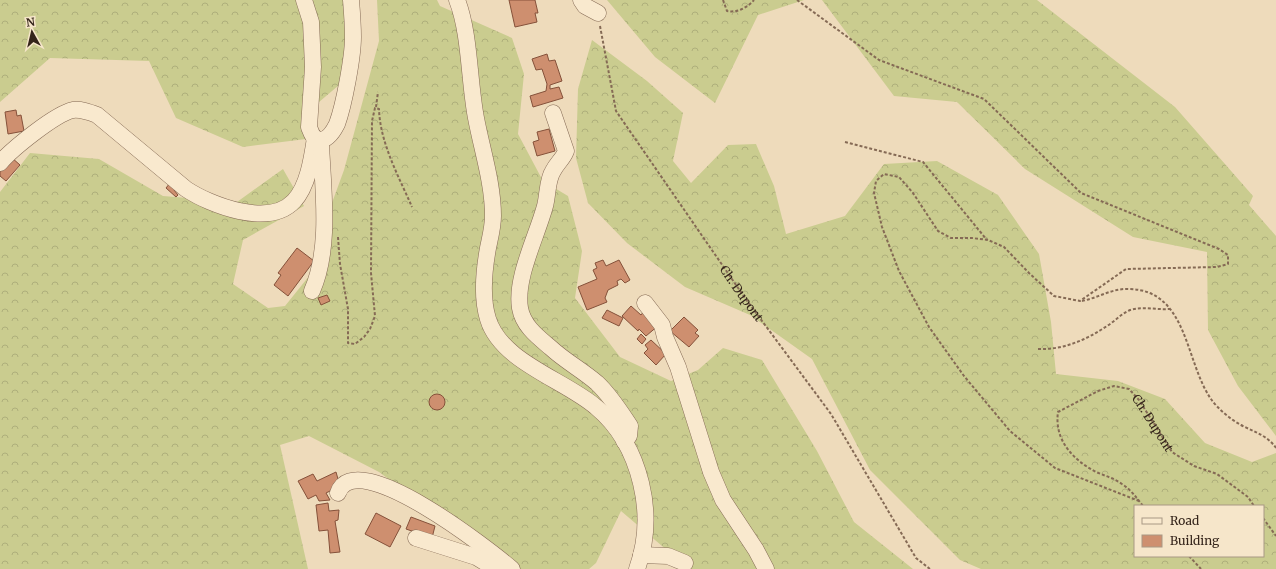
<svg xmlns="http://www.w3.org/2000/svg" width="1276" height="569" font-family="Merriweather,serif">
<defs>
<pattern id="forest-crowns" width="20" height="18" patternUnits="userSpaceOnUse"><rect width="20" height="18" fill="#cacc8f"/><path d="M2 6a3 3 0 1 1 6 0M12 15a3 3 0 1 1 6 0" fill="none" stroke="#aeaf7b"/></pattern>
</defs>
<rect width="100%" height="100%" fill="#eedbbb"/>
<g fill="url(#forest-crowns)" fill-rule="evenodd">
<polygon points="0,0 351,0 352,74 312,108 313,132 338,135 243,147 176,118 149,61 50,58 0,102"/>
<polygon points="377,0 437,0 440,6 512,38 524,74 518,134 543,181 568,196 582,251 575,298 620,357 671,381 698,370 723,348 762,360 817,451 854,522 913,569 689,569 621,511 596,563 589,569 515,569 467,537 379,472 309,436 280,445 308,569 0,569 0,192 30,153 99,159 163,196 237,202 283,169 304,206 243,240 233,284 268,308 285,306 318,265 329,211 344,170 379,41"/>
<polygon points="607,0 804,0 758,15 715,103 655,57"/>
<polygon points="822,0 1037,0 1175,107 1253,196 1249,205 1276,236 1276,436 1238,386 1208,330 1207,252 1133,237 1025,169 957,102 894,96"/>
<path d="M592,40L647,81L683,113L673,161L691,183L728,145L756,144L774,186L786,234L845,216L884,164L937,161L998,195L1039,254L1051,322L1056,374L1118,381L1165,399L1205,443L1252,462L1276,453V569H981L960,560L870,470L812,359L750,315L685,287L627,243L588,203L576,158L578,89ZM1135,506H1263V556H1135Z"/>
</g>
<g fill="#ce8f6f" stroke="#85513a">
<polygon points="509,0 535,0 538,13 535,13 537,22 515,27"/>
<polygon points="547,54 549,61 555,60 562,81 550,85 550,89 559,87 563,98 533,107 530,96 546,91 547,84 542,69 536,70 532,59"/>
<polygon points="16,110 17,116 21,115 24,131 8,134 5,112"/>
<polygon points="549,129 555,151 537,156 533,142 539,140 537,132"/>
<polygon points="11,157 20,165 6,181 0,176 0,170"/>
<polygon points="170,183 176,188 174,190 178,195 176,197 166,188"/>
<polygon points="297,248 314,261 288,296 274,285 281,275 278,273"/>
<polygon points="603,260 606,266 619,260 630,280 625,283 621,279 617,281 618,285 608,290 605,298 607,302 587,310 578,287 597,279 593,270 597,268 595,263"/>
<polygon points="327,295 330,301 321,305 318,298"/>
<polygon points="631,306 641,315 644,311 659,325 646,336 639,329 638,331 622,316"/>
<polygon points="607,310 623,318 619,326 602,318"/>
<polygon points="684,317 698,330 695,333 699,336 689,347 670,331"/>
<polygon points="641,334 646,339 642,344 637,339"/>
<polygon points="651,340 666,354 656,365 644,353 648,349 645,345"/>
<circle cx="437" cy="402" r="8"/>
<polygon points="336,472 340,486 326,493 330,500 319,501 316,495 308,499 298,481 313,474 317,481"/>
<polygon points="328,503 329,511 339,510 338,520 335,521 340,552 330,553 328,530 319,531 316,505"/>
<polygon points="376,513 401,526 390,547 365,534"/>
<polygon points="411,517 435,526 432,538 406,529"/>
</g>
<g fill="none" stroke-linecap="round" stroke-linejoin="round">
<defs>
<g id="minor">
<path d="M304,0L311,22L313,67L309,127C311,132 313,140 320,140C328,140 334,130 337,124C344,105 353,57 353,37C353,25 352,12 351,0"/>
<path d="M457,0C470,33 469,82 476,118C482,150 493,183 493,216C493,227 490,238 488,248C484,270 481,297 488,319C501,362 565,380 596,407C619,426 634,454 641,483C648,512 647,541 637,569"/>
<polyline points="581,0 585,6 598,13"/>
<path d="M553,113L566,151C563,159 557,163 553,171C547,180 548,195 545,206C537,236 515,278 520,308C523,326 538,337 551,348C565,361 582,370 597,383C610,395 620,411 630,426L629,436L624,441"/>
<path d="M0,163C12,149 55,114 73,110C81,109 89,112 97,115L186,189C210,205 269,228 294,201C308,186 312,158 315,138"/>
<path d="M312,291C331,248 323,190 321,144"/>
<polyline points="645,303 662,325 665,337 678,367 711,472 723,500 756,550 766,569"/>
<path d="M338,493C355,444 491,551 512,569"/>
<polyline points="416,538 476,557 496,569"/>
<polyline points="641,555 668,556 685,563"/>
</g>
</defs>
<use href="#minor" stroke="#856a55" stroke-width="17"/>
<g stroke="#856a55" stroke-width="2" stroke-dasharray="3 2" stroke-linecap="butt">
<path d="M723,0L727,11C737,13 747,8 754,0"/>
<polyline points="797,0 879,60 984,99 1081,193 1219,249 1228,255 1228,264 1217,267 1126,269 1080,301 1054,296 1029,273 1004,247 988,240 972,238 951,238 938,231 913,193 899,177 884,174 876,181 874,193 882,227 899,271 929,327 964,376 1010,431 1055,468 1139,501"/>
<path id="s1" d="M600,26L616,111L745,298L831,414L916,558L930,569"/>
<polyline points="376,107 378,92"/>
<polyline points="845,142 923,162 987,240"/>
<path d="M338,237L340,264L348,309V343L355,344L364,337L370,329L375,316L371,273L372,121L375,108L379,109C380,143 399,177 412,207"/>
<path d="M1082,301C1098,298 1112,288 1129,289C1188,290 1185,362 1211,399C1218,409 1230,419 1241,425C1254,432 1267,435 1276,448"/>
<path d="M1038,349C1063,350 1086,340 1107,326C1115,321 1121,314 1130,310C1143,306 1156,310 1170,309"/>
<path id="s2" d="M1143,506C1136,497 1131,490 1122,484C1114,478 1105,476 1096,472C1073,460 1054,440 1058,412L1098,391L1114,386L1129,389L1139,400L1172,452L1194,466L1217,474L1248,497L1254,506"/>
<polyline points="1263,518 1276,536"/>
<polyline points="1189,556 1201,569"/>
</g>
<use href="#minor" stroke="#f9e9ce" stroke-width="16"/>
</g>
<g text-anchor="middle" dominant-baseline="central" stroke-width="3.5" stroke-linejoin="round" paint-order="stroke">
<g font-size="12" fill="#34241a" stroke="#f6e6ca">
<text stroke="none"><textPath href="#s1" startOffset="308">Ch. Dupont</textPath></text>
<text stroke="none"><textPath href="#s2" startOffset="254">Ch. Dupont</textPath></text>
</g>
</g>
<rect x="1134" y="505" width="130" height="52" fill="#f6e6ca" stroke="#a89884"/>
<rect x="1142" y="518" width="20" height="6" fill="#f9e9ce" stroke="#a89884"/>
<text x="1170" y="525" font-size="12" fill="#34241a">Road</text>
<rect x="1142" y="535" width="20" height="12" fill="#ce8f6f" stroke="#a89884"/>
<text x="1170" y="545" font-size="12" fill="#34241a">Building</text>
<g transform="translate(32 32) rotate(352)" stroke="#f6e6ca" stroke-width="3" paint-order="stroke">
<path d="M0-3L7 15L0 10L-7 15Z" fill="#34241a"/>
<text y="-6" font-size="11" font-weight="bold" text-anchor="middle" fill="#34241a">N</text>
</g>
</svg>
